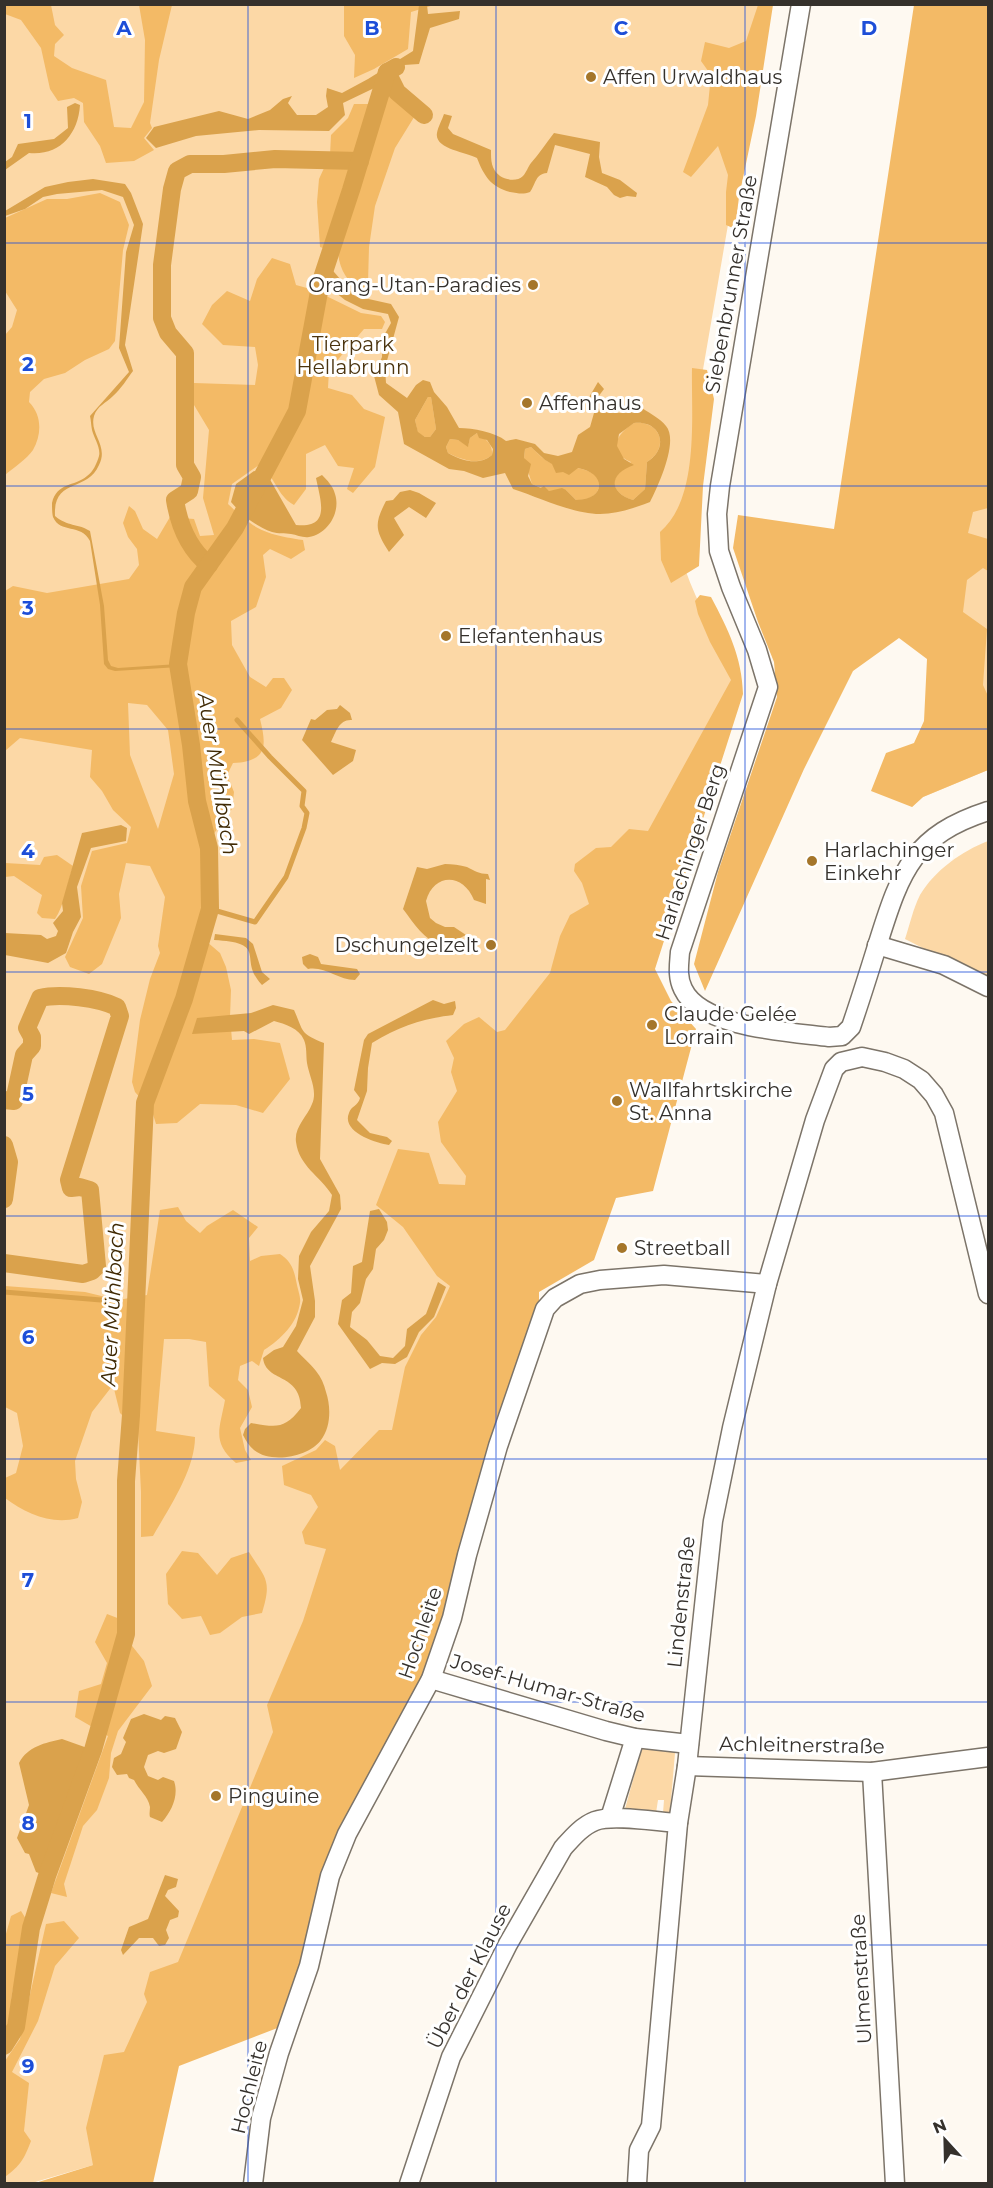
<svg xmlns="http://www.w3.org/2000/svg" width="993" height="2188" font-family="Montserrat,sans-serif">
<rect width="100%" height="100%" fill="#fef9f1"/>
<g fill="#fcd8a6">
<path d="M5,5H766L701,381L685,569C698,606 718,640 737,674L93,2165L32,2183L5,2184Z"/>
<polygon points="988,430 988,770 923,797 912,807 963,516"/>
<path d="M988,841V981L905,939C910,924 913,909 920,895C935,870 962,851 988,841Z"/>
<polygon points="643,1749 673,1750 675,1753 670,1812 663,1813 664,1800 658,1800 656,1813 628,1811 625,1809 641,1751"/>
</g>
<g fill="#f3ba66" fill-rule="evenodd">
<polygon points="4,5 51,5 55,25 64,35 55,44 54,56 72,68 106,80 114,127 131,128 144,102 145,40 139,5 172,5 159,60 150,123 152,128 144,138 154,150 134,161 106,163 100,146 84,122 83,103 74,98 58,101 50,89 41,48 21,20 5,14"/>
<polygon points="344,5 434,5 411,12 408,49 374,69 354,78 355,55 344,36"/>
<polygon points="758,5 773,5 756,116 739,197 735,229 726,225 726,192 728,175 718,146 691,177 683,172 708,105 711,75 701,61 705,42 729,48 746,41"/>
<polygon points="914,5 988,5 988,508 973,512 968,533 988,539 988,571 983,568 967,580 963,612 987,629 983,685 988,696 988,770 923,797 912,807 871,791 886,753 914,743 924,721 927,659 899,638 853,671 804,769 705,991 694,964 718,872 777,697 774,662 758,622 733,548 738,515 834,529"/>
<path d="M390,94L416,114L395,148L375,206L369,247L368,283L360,292C347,280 340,271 338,253L320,247L317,202L319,179L330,155L331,135L348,118L354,104H374Z"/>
<path d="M100,193L120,202L129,225L123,250L115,341L109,349L85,360L65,373L44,379L30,392L29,402C42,415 42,434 33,450C27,459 13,468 5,475V335L12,327L17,310L5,291V218L47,199H67Z"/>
<path d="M272,258L290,264L296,285L314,290L361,313L381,316L385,322L382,329H364L329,370L328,388L352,395L364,409L385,417L375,467L353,493L347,489L354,468L338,466L325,445L306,454V489L294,505C276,495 277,478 259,465L232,484L228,504C256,531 265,534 303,540L305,550L291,559L270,549L263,555L266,577L256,607L231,621L232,645L250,677L266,687L273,678H284L292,690L281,708L260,719C267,747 267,761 233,763L227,775L234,792L232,809L204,847L207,905L201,923L206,941L220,953L226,967L231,990L230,1017L232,1040L254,1039L280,1043L290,1079L263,1113L236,1105L200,1104L177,1123L156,1124L152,1111L135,1092L132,1082L140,1020L150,979L160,953L158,946L165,897L150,866L126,863L119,894L121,918L102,964L89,974L70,967L65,957L83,918L81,886L92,851L127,843L131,827L113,810L102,791L90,777L92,750L20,738L5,751V591L13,586L47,593L129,579L139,565L137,549L128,537L123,523L129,506L135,511L143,529L157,539L170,517L194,519L200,536L214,535L203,498L209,430L191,400L194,383L255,385L258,365L255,347L223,345L202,324L212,305L227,291L250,301L257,279ZM128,703L147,705L168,730L174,774L158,829L130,755Z"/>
<path d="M692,368L707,370L714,399L703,486L699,566L671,583L661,560L660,532C700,498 691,415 692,368Z"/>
<polygon points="428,397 431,397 436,429 430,437 425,437 418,433 415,420"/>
<path d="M634,423C661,420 670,448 647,462L645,489L633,500C621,497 606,485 620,472C624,468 627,467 631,462C606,452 617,433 634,423Z"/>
<path d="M477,433C486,439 493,444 492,455C479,466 462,460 448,453L446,447L450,439L458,440L468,446L470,438Z"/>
<path d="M531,447C537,452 542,459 549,462C561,467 613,467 597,492C592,499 584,500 576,500L566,490L549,491L532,484L524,458L525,449Z"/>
<path d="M700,595L711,597C728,629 742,657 743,694L655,969L671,1001L696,1029L653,1191L616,1198L594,1260L539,1292V1307L429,1673L321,1877L301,1962L280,2027L179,2066L153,2183L32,2184L93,2165L86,2128L104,2055L124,2052L147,2002L144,1994L150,1972L178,1962L273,1732L267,1705L303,1621L326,1549L305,1544L302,1532L318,1507L311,1495L284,1485L282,1466L316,1450L325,1440L335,1446L340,1470L379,1430H392L405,1367L421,1335L436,1317L450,1286L437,1276L403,1227L376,1205L398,1149L429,1153L439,1184L465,1185L466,1176L441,1142L438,1122L457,1091L451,1072L454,1058L446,1041L464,1024L479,1017L497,1032L505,1030L550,973L560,936L570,915L589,904L582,883L574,871L575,864L596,848L611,847L629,829L648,831L731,680L710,642L698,614L695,601Z"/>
<path d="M57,855L73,866C68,882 64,906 55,919L42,918L37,913L42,895L14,876L5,877V863L40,865L44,857Z"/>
<path d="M178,1207L186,1221L200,1233L207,1226L233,1210L258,1227L249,1238L250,1261L261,1256L280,1254C292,1262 294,1270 297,1285C298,1290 301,1298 300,1303C297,1324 281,1339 264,1350L259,1366L252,1361L240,1366L238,1380L248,1390L252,1407L240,1428L245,1450L251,1460L236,1463C211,1442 220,1428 225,1400L209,1386L206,1342L189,1339H164L156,1431L195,1437C195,1470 169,1508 153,1536L141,1537V1492L138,1431L120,1413L113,1385L92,1412L75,1461L76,1479L82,1502L78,1518C52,1525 26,1514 5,1498V1478L16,1473L23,1446L17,1413L5,1407V1286L85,1292L118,1300L147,1295L160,1210Z"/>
<path d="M182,1551L198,1553L217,1575L231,1558L249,1552C266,1579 272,1580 262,1613L242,1617L220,1633L210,1635L201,1616L182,1619L168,1604L166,1574Z"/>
<polygon points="107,1614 120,1619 129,1642 144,1661 152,1686 118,1731 111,1753 109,1778 97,1810 83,1826 64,1884 67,1897 51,1893 108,1736 75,1717 79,1691 101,1684 107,1663 95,1642"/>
<polygon points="21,1911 26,1919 21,1957 12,1993 9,2028 5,2035 4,1941 11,1916"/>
<path d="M64,1921L79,1938L55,1966L38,2021L12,2072L29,2083L24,2131L31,2141C24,2159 21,2165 5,2177V2061L20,2039L46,1924Z"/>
</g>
<g fill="#daa24c" fill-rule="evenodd">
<polygon points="419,5 427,5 428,14 460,11 459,19 430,28 419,64 404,65 391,80 343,103 345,115 329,131 259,130 196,136 156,148 146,138 154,127 219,111 248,119 270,110 283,99 292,96 288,103 297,115 316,115 328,107 326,96 327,88 342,93 368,79 413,51"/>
<path d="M75,103L80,105C78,135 59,156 29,153L5,170V162L12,157L18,144L54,139L68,128L67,107Z"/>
<path d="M444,114L452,116L448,128L453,134L491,150C491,161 491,169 500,176C506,180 517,182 523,176C526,173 528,167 531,163C539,154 546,143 554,133L600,142L599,157L602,173L620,180L637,193L636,197L627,196L620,198L614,195L607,187L585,177L590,154L555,145L547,173C535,174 536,184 530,192C522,195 518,193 510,192C491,187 484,176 477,158C466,152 434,149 437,133C438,127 442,120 444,114Z"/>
<path d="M93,179L125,184L131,193L143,224L125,345L133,371C127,379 121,389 113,396C106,403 97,406 94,416C89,434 109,445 99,465C87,493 53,477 55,516C68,527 77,523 90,531L104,606L108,660L111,666L118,668L178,664L179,667L115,671L108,669L104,664L100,605L90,541C81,523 60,534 53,517C52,513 52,507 52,503C57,482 74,487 87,476C93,472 97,463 99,456C101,448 94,438 92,430C91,425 91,420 90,416L129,372L119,348L126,252L134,225L123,197L102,190L57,194L43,197L25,209L5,216V211L45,187L68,182Z"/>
<path d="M327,264L355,296L391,304L399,317L385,368L386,383L407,398L416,385L423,380L430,382L434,392L447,407L459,428C473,428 495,432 506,441L516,439L535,444L544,453L558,456L572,452L578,435L590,427L594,413L588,399L598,382L604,389L598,397L597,407L602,412L621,413L639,406C647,412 660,418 666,426C679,441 658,486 650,502C634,508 617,514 600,514C573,514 538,497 513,489L505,473L483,478L464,471L449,469L404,444L398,412L379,395L374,376L382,357V339L391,323L388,314L363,309L345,300L321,281ZM428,397H431L436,429L430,437H425L418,432L415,420ZM634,423C661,420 670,448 647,462L645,489L633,500C607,492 610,473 634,465L624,459L617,446L619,434ZM477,433L479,438L487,440L493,449L492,455C479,466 462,461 448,453L446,447L450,439L458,440L468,447L470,438ZM531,447L545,460L552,464L556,473L563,472L569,475L578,468C607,473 606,500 576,500L566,490L562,488L549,491L544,486L541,488L532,484L528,476L531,464L524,458L525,449Z"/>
<path d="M254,471L264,473L268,476L296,525C332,529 320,499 316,478L322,475C327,480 333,486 335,494C341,512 328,534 309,537C303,538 297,535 291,534C285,533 278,534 272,532C255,526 242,515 231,502L236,484Z"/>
<path d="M410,490L419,493L436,503L426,518L409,507L394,518L404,535L389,552C375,530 374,524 386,501L393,500L400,492Z"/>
<path d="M340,705L350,713L352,720C339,719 336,732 331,742L356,750L353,761L333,775L302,740L311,719L315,720L327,710L337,709Z"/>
<polygon points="121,825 127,828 126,841 91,848 77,887 81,917 73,932 66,953 48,963 5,955 5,933 41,935 47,939 56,936 58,931 53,923 63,911 62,903 82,833"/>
<path d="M445,864C452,864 460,865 467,867C475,871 479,874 488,874L490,880L486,879V904L474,900C463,873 434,873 426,901L430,918L436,923L445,927H454L466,935L442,947C423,938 415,925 403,909L417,867L427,869Z"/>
<path d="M215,934L246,938L253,944L262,972L270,979L262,985C237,959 270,943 214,940Z"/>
<path d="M310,954L318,957L321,964L357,969L360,974L355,980C338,980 325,966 308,969L303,964L302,957Z"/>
<path d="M433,1000L444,1004L455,1001L456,1008L453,1015C421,1019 400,1026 372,1043L368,1068L367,1091L357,1120L370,1133L387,1137L392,1141L389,1145C376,1143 341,1132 349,1113C351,1106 358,1106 360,1098L354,1090L364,1040L368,1034Z"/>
<path d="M273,1005L294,1010C304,1032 299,1033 324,1043L320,1159L340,1195L341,1209L310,1266L315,1301V1317L297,1351C303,1358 311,1364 316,1371C321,1377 324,1384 326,1392C331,1407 331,1427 321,1440C309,1457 271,1464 254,1450C249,1446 246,1441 243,1435L245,1429L251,1423C276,1427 284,1430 301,1408C300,1372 266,1383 263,1358L274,1350L283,1347L296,1326L303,1300L298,1279L299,1256L311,1232L329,1211L332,1195C320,1176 299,1166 296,1142C294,1127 307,1117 312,1104C318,1091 309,1076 307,1063C306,1056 307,1047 304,1040C299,1028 285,1024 274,1021L249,1034L244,1031L192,1034L197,1018L251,1013Z"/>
<polygon points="379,1209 387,1222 388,1230 384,1240 376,1249 373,1269 366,1279 360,1303 352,1312 350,1327 367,1340 380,1356 393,1358 405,1346 407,1329 426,1314 438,1282 446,1287 434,1317 419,1332 407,1357 395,1364 382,1363 370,1369 338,1324 342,1300 351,1293 353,1266 362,1262 370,1211"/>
<path d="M144,1714L161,1720L165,1716L175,1718L182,1732L176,1749L164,1753L158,1751L148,1755L144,1767L148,1776L158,1780L163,1777L174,1781C179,1795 172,1811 162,1822L150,1817C149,1814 150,1810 150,1807C148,1796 139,1790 134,1780L129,1778L127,1774L117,1775L112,1767L114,1758L121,1754L126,1742L123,1738L131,1719Z"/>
<path d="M62,1739L93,1750L47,1876L36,1872L29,1854L25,1853L17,1838L29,1805L19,1763C28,1746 45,1743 62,1739Z"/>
<polygon points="165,1875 178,1879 176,1887 168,1890 165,1896 179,1911 178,1917 170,1920 166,1930 169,1938 165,1945 159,1946 153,1938 139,1938 123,1955 121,1950 129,1927 148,1919"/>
</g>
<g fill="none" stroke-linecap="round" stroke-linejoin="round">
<g stroke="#daa24c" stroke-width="5">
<polyline points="210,909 255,922 286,877 304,828 307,813 302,806 304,791 270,757 237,720"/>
<polyline points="4,1292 101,1300"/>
</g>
<g stroke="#daa24c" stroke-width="18">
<polyline points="387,72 397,92 424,115"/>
<path d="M209,565C189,549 179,525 175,500L189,491L192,477L185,465V353L168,333L162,318V265L172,189L177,171L190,164H224L275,159L360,161"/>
<path d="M4,1100L14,1101L24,1055L32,1046V1037L27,1028L40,998C60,993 99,998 117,1007L120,1016L69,1180L71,1188L80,1187L90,1190L97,1266L92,1271L83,1274L4,1263"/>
<polyline points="4,1145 9,1162 4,1199"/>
<polyline points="4,2046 16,2027 31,1928 47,1876 93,1750 126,1634 126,1481 131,1415 145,1103 184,999 210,909 209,848 197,801 191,745 178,664 186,613 193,587 235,528 297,411 321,281 351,190 387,72 396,67"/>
</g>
<defs>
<g id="minor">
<path d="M801,4L720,486L717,514L719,551L731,587L757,650L768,687L680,952C679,965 677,977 683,989C701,1028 790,1032 829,1037L842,1036L851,1027C861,998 870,969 879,940C901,870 914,835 988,811"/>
<polyline points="877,945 944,965 988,987"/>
<polyline points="431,1679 606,1731 635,1738 689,1744"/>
<polyline points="687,1766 872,1772 988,1757"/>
<polyline points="872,1772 895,2184"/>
<polyline points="610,1818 635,1738"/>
<polyline points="253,2184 261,2118 279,2053 309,1966 330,1876 347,1834 431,1679 452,1618 467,1555 498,1446 545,1309 555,1298 580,1284 600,1280 664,1275 767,1284"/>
<path d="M409,2184L451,2057L508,1944L563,1848C572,1838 582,1826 595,1821C613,1814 658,1822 678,1823"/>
<polyline points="637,2184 639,2150 651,2126 678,1823 687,1766 713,1521 732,1428 767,1284 815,1120 834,1069 841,1062 862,1057 885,1062 904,1069 921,1080 934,1095 944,1113 988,1294"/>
</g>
</defs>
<use href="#minor" stroke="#7c7469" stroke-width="21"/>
<use href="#minor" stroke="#fff" stroke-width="18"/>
</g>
<path fill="none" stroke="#1d4ed8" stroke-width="1.5" stroke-opacity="0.55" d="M248,4V2184M496,4V2184M745,4V2184M4,243H988M4,486H988M4,729H988M4,972H988M4,1216H988M4,1459H988M4,1702H988M4,1945H988"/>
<g fill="#a5762a" stroke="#fff" stroke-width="2">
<circle cx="591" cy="77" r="6"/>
<circle cx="533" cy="285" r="6"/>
<circle cx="527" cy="403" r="6"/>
<circle cx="446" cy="636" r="6"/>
<circle cx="812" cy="861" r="6"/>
<circle cx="491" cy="945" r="6"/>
<circle cx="652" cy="1025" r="6"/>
<circle cx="617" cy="1101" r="6"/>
<circle cx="622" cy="1248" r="6"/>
<circle cx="216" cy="1796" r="6"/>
</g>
<g text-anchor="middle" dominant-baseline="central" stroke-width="6" stroke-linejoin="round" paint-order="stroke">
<g font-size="20" fill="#35312c" stroke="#fff" text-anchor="start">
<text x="603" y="77">Affen Urwaldhaus</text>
<text x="521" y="285" text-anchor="end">Orang-Utan-Paradies</text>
<text x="539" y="403">Affenhaus</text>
<text x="458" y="636">Elefantenhaus</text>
<text x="824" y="850">Harlachinger<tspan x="824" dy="23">Einkehr</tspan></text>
<text x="479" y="945" text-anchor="end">Dschungelzelt</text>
<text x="664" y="1014">Claude Gelée<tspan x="664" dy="23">Lorrain</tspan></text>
<text x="629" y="1090">Wallfahrtskirche<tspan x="629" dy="23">St. Anna</tspan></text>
<text x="634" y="1248">Streetball</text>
<text x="228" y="1796">Pinguine</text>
</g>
<g font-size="20" fill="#35312c" stroke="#fff">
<text transform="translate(731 284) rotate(-80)">Siebenbrunner Straße</text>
<text transform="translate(690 852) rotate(-72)">Harlachinger Berg</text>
<text transform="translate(681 1602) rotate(-84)">Lindenstraße</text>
<text transform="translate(420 1633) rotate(-71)">Hochleite</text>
<text transform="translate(548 1688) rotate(16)">Josef-Humar-Straße</text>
<text transform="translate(802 1745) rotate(1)">Achleitnerstraße</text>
<text transform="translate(469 1976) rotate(-63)">Über der Klause</text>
<text transform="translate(861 1979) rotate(-93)">Ulmenstraße</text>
<text transform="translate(249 2087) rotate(-76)">Hochleite</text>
</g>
<g font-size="20" fill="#4b340f" stroke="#fff">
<text x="353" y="344">Tierpark<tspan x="353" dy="23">Hellabrunn</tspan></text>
</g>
<g font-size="21" font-style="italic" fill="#402a04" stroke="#fff">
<text transform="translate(218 774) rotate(81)">Auer Mühlbach</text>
<text transform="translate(112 1304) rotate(-87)">Auer Mühlbach</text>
</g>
</g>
<g font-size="20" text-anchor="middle" font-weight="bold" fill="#1d4ed8" stroke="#fff" stroke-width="6" stroke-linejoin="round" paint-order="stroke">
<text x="124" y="35">A</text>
<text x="372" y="35">B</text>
<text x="621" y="35">C</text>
<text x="869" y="35">D</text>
<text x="28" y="128">1</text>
<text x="28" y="371">2</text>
<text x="28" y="615">3</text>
<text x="28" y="858">4</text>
<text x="28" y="1101">5</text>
<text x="28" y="1344">6</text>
<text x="28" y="1587">7</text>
<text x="28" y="1830">8</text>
<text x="28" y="2073">9</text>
</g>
<rect width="993" height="2188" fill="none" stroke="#35312c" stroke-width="12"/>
<g transform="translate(945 2140) rotate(338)" stroke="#ffffff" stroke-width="4.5" paint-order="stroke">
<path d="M0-4.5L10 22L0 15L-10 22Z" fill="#35312c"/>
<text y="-9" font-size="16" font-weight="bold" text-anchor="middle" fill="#35312c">N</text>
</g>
</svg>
